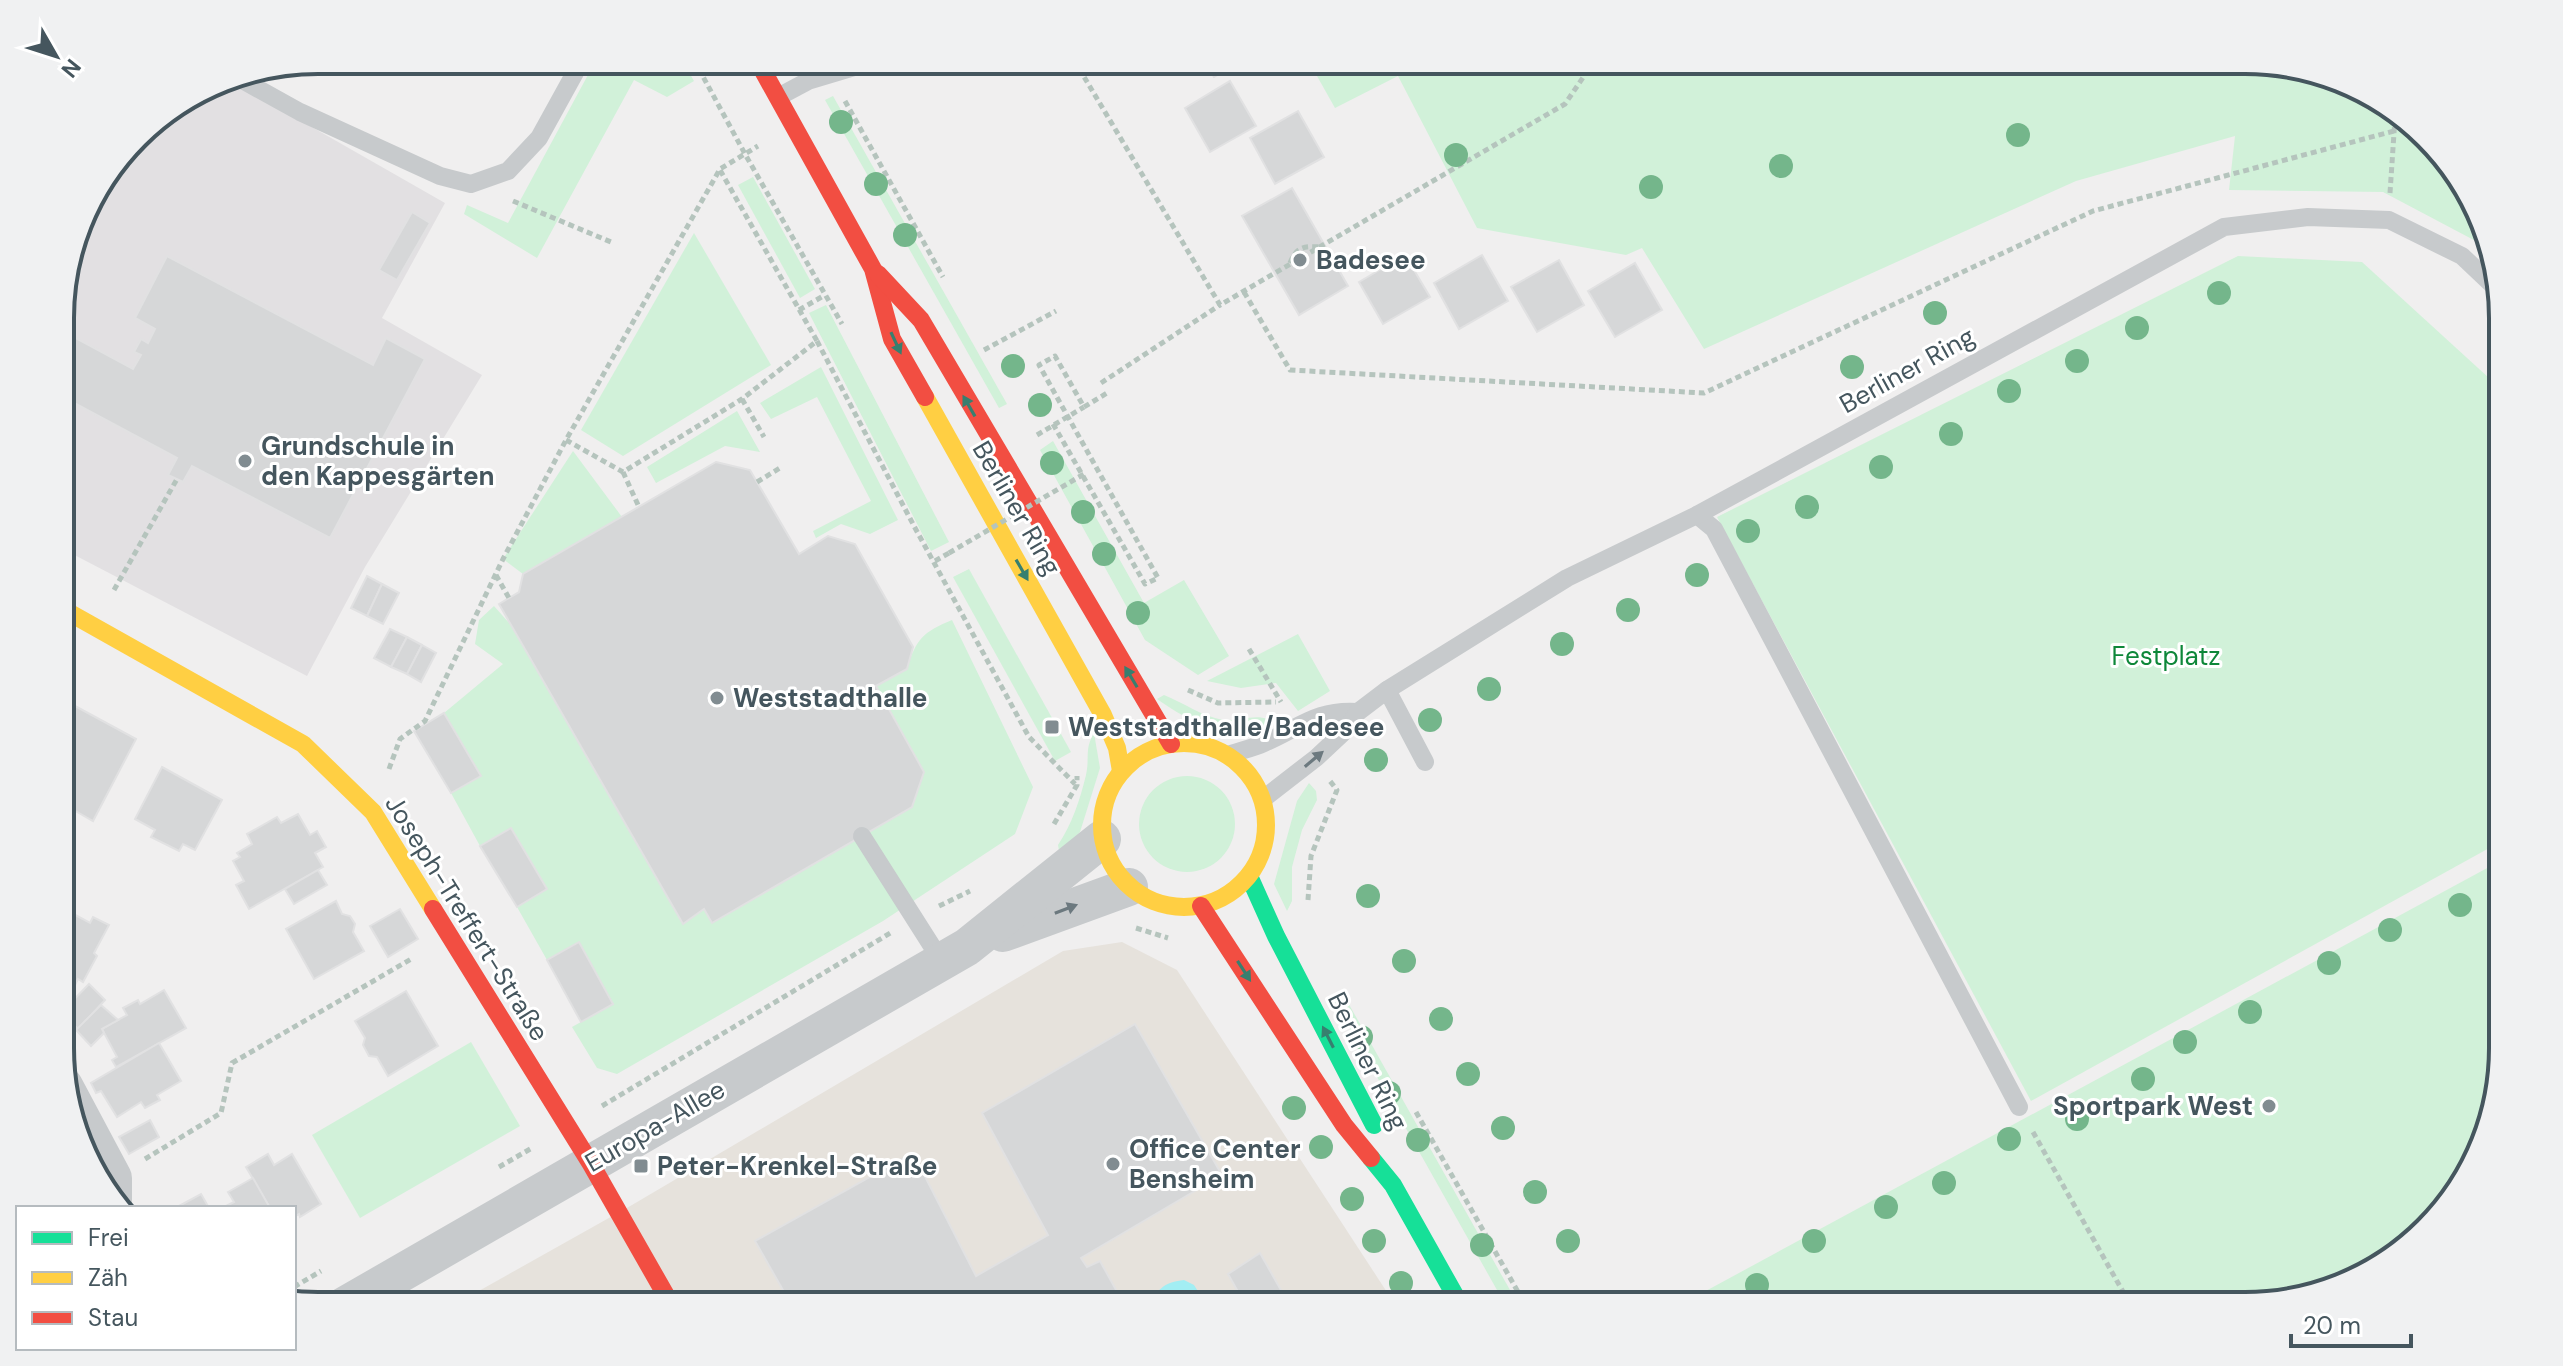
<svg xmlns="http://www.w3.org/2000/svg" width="2563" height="1366" font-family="'DM Sans',sans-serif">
<rect width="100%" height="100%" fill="#f0efef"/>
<polygon fill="#e6e2dc" points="1122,942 1177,970 1396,1306 452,1306 632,1205 1063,951"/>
<polygon fill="#e2e0e2" points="226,78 445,203 382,318 482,375 365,567 307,676 61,548 61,300 87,203 147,124 219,79"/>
<g fill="#d1f1d9">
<polygon points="596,60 682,60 694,81 667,97 634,80 537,258 464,214 467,205 508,223"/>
<polygon points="1308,60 2245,60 2360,87 2459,174 2487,247 2383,192 2229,190 2235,136 2076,181 1704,349 1642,248 1626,255 1477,228 1398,76 1335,108"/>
<polygon points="833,96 1007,404 999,408 825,100"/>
<polygon points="753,177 815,289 800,298 738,185"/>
<polygon points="694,233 771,365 623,456 581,430"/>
<polygon points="2238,256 2362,262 2489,378 2501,402 2502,841 2031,1101 1717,517"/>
<polygon points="826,305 949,542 931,551 809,313"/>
<polygon points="821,367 898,520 870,534 841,524 816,538 813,531 871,501 817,397 771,419 760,403"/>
<polygon points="737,411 760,452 725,446 656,483 647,467"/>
<polygon points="1053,441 1144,603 1184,580 1229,656 1198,675 1145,640 1040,450"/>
<polygon points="573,451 622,517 523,574 503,559"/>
<polygon points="969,569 1071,752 1055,761 953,577"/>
<path d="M494,606L511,625L713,922L912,807L924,772L876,686L907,669C916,639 923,632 952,620L1033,787L1015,834L883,921L617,1074L597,1068L572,1027L613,1004L579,942L547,960L517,907L547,889L511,828L480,846L451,793L480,776L444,713L503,664L475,644L479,620Z"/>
<polygon points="1298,634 1330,691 1298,711 1276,683 1241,688 1207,681"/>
<path d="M1164,695C1184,703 1201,716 1223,720C1239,722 1252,714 1268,719L1270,725C1225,738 1194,725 1157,699Z"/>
<path d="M1094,733L1100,768L1080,832L1060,856L1058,845C1072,824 1080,800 1086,775C1090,757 1084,750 1094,733Z"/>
<circle cx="1187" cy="824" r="48"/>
<polygon points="1309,783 1316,791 1317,800 1302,830 1292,867 1292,901 1287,911 1274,884 1297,801"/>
<polygon points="2502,860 2503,1049 2476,1163 2388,1263 2262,1305 1678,1306"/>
<polygon points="1342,992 1519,1306 1506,1306 1332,997"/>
<polygon points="471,1042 520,1126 360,1218 312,1135"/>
</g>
<path fill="#a2eef3" d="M1184,1280L1194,1285L1207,1306H1152L1151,1303C1159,1287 1166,1282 1184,1280Z"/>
<g fill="#d6d7d8" stroke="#e1e1e2" stroke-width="2">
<polygon points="1204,60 1244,60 1214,77"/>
<polygon points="1230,81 1256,126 1210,152 1185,108"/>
<polygon points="1298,111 1324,157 1275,184 1250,138"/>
<polygon points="1292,188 1348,286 1299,315 1242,216"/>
<polygon points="412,212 430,223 397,280 379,270"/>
<polygon points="1405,255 1430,297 1383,324 1359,282"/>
<polygon points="1482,255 1508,301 1459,329 1434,283"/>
<polygon points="167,256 373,365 386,338 425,359 330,538 192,466 183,482 168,475 177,458 61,396 61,330 133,369 141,355 134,352 141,339 148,343 155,329 135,318"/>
<polygon points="1559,260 1584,305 1537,332 1511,287"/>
<polygon points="1635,263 1662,310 1615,337 1588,291"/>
<polygon points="716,462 750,470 799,554 828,536 855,544 913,647 907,669 876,686 924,772 912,807 712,923 704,909 683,924 499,604 519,592 523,574"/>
<polygon points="367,576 382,584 367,616 351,608"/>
<polygon points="382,584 399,593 383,624 367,616"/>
<polygon points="390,629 407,637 391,667 374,658"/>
<polygon points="407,637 422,645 407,674 391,667"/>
<polygon points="422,645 436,653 421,682 407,674"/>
<polygon points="75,706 136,739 93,821 65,805 62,810 62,731"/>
<polygon points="444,713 481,776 451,793 414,731"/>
<polygon points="162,767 222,800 195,850 183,844 179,851 151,837 155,830 135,819"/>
<polygon points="298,814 310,835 317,831 326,847 315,853 323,867 249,909 236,885 244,881 233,861 240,857 237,853 252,844 247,834 277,817 281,823"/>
<polygon points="511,828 547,889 517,907 480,846"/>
<polygon points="318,870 327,885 294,904 285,889"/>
<polygon points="336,901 342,914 350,916 355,924 353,932 364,951 314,979 286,929"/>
<polygon points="400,909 418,939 388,957 370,926"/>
<polygon points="68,911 90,923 93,917 109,925 94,953 97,956 83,982 78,979 70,995 62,991 62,922"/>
<polygon points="579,942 613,1004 581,1022 547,960"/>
<polygon points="89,984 105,1000 78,1029 62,1012"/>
<polygon points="164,990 186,1028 116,1067 112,1060 117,1057 102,1029 127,1015 123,1008 138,1000 140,1004"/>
<polygon points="406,991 438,1046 388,1076 377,1057 369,1056 363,1045 365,1038 355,1021"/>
<polygon points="101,1005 118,1020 102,1029 104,1033 91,1046 76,1030"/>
<polygon points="1135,1024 1222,1175 1081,1258 1087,1267 1100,1261 1125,1306 792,1306 755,1241 913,1153 976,1276 1048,1235 982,1113"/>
<polygon points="159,1043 181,1081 157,1095 160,1100 145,1108 141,1102 117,1117 101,1091 96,1093 91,1083"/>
<polygon points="150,1120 159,1137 129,1154 119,1137"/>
<polygon points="268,1154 274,1165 292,1154 321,1204 300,1217 299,1214 294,1217 294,1208 270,1208 246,1167"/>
<polygon points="253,1178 270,1208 222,1208 234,1202 228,1192"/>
<polygon points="201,1194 209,1208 180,1208 179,1206"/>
<polygon points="1260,1253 1290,1306 1246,1306 1228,1274"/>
</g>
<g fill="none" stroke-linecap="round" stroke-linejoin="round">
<g stroke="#b5c4bd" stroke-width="5" stroke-dasharray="6 4" stroke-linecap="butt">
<polyline points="694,60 745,154 842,324"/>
<polyline points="1074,60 1220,305 1565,104 1595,60"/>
<polyline points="845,101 943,277"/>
<polyline points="2390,193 2395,118"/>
<polyline points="513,201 611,242"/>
<path d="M1290,263C1297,246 1304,246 1322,247"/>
<polyline points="1244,292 1290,370 1704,393 2093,211 2394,131"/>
<polyline points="799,310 825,295"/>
<polyline points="817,341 914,526 1029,737 1075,784"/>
<polyline points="984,350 1056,311"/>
<polyline points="1101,383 1220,305"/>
<polyline points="742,399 764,437"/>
<polyline points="1053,424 1145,584 1158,578 1039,365 1055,356 1084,407 1107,393"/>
<polyline points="1037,435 1084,407"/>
<polyline points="566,440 623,472 742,399 817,341 720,170"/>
<polyline points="623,472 639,507"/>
<polyline points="757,482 780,468"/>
<polyline points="935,561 949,553"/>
<polyline points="496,575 509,598"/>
<polyline points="114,590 177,479"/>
<polyline points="1249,649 1281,702"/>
<polyline points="1188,690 1218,703 1276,702"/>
<polyline points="389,769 400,739 425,721 503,559 566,440 720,169 758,146"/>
<polyline points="1054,824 1077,785 1077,776"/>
<polyline points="1308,900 1311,856 1337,790 1330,781"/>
<polyline points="939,906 970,891"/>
<polyline points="1136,928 1168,938"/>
<polyline points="602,1106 892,932"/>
<polyline points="1416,1112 1526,1306"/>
<polyline points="2033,1132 2131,1306"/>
<polyline points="145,1159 221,1113 232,1063 413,958"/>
<polyline points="499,1167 532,1148"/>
<polyline points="294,1287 321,1271"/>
</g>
<g stroke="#c7cacc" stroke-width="18">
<polyline points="235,76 300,112 440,176 471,184 508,171 539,138 582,60"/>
<polyline points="778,97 808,81 878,60"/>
<polyline points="1697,515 1714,529 2019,1107"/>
<polyline points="1387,690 1425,762"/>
<path d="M1228,755C1240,751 1253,748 1264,743C1299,728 1317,709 1358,712"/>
<polyline points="1263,799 1316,758 1346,730 1358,712 1387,690 1567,578 1697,515 2224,227 2308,217 2389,220 2462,256 2501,293"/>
<polyline points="862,836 942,962"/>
</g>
<g stroke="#c7cacc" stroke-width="38">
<polyline points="1003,933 1129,887"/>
<polyline points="64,1086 113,1178 113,1200"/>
<polyline points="344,1306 967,947 1102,839"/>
</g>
<g stroke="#16e098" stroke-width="18">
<polyline points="1249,876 1276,936 1374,1125"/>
<polyline points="1371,1158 1393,1185 1461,1306"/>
</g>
<g stroke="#ffcf43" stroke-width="18">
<polyline points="925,397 1103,715 1117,748 1121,771"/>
<polyline points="61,608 303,744 373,812 433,909"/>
<circle cx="1184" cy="825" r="82"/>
</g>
<g stroke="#f24e42" stroke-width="18">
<polyline points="757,60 873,269 892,339 925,397"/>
<polyline points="878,274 921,320 1171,744"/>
<polyline points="1201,906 1344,1125 1371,1158"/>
<polyline points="433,909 591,1164 672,1306"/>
</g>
<polyline stroke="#b5c4bd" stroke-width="5" stroke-dasharray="6 4" stroke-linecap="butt" points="949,553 1084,474"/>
</g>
<g fill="#74b68b">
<circle cx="841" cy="122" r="12"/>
<circle cx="2018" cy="135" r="12"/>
<circle cx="1456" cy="155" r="12"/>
<circle cx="1781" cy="166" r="12"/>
<circle cx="876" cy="184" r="12"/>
<circle cx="1651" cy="187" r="12"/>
<circle cx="905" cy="235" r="12"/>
<circle cx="2219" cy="293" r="12"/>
<circle cx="1935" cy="313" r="12"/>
<circle cx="2137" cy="328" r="12"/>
<circle cx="2077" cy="361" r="12"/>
<circle cx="1013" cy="366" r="12"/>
<circle cx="1852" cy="367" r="12"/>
<circle cx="2009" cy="391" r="12"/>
<circle cx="1040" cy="405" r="12"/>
<circle cx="1951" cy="434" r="12"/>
<circle cx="1052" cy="463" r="12"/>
<circle cx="1881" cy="467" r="12"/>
<circle cx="1807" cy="507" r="12"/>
<circle cx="1083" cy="512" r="12"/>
<circle cx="1748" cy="531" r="12"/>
<circle cx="1104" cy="554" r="12"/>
<circle cx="1697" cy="575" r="12"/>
<circle cx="1628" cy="610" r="12"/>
<circle cx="1138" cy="613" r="12"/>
<circle cx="1562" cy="644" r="12"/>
<circle cx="1489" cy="689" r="12"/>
<circle cx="1430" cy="720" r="12"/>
<circle cx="1376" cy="760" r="12"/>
<circle cx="1368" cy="896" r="12"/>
<circle cx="2460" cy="905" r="12"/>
<circle cx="2390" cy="930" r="12"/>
<circle cx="1404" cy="961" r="12"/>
<circle cx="2329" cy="963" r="12"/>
<circle cx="2250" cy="1012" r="12"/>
<circle cx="1441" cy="1019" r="12"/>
<circle cx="1361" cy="1037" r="12"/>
<circle cx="2185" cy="1042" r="12"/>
<circle cx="1468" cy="1074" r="12"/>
<circle cx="2143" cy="1079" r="12"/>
<circle cx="1389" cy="1093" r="12"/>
<circle cx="1294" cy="1108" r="12"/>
<circle cx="2077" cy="1119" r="12"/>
<circle cx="1503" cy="1128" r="12"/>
<circle cx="2009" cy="1139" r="12"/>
<circle cx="1418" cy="1140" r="12"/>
<circle cx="1321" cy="1147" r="12"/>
<circle cx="1944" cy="1183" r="12"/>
<circle cx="1535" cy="1192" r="12"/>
<circle cx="1352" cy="1199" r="12"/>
<circle cx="1886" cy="1207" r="12"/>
<circle cx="1374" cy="1241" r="12"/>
<circle cx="1568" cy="1241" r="12"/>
<circle cx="1814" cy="1241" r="12"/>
<circle cx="1482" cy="1245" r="12"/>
<circle cx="1401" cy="1283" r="12"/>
<circle cx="1757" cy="1285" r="12"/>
</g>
<defs><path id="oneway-solid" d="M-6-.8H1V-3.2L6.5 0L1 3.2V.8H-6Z" transform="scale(2)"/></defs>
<g fill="#377f6f">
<use href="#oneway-solid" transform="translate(896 343) rotate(65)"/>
<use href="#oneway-solid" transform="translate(969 406) rotate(-120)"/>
<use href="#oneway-solid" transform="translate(1022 570) rotate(60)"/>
<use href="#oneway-solid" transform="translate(1131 677) rotate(-121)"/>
<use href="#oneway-solid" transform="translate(1244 971) rotate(57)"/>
<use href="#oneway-solid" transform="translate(1328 1037) rotate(-117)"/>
</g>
<g fill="#6c797f">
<use href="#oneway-solid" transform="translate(1314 759) rotate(-40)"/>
<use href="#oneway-solid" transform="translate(1066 909) rotate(-21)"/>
</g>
<g fill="#818c91" stroke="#fff" stroke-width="3">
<circle cx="1300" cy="260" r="8"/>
<circle cx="245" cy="461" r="8"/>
<circle cx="717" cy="698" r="8"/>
<rect x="1044" y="719" width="16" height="16" rx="4"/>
<circle cx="2269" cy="1106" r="8"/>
<circle cx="1113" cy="1164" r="8"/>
<rect x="633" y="1158" width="16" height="16" rx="4"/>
</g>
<g text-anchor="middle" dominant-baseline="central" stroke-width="6" stroke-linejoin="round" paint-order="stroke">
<g font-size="26" font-weight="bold" fill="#45565e" stroke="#fff" text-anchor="start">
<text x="1316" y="260">Badesee</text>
<text x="261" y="446">Grundschule in<tspan x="261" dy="30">den Kappesgärten</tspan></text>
<text x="733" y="698">Weststadthalle</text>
<text x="1068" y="727">Weststadthalle/Badesee</text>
<text x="2253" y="1106" text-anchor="end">Sportpark West</text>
<text x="1129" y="1149">Office Center<tspan x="1129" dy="30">Bensheim</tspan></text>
<text x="657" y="1166">Peter-Krenkel-Straße</text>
</g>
<g font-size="26" fill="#45565e" stroke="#fff">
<text transform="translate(1907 370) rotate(-29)">Berliner Ring</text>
<text transform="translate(1017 508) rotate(60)">Berliner Ring</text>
<text transform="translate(467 918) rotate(58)">Joseph-Treffert-Straße</text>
<text transform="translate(1368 1061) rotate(64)">Berliner Ring</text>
<text transform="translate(655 1126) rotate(-30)">Europa-Allee</text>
</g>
<g font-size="26" fill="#0e8739" stroke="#fff">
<text x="2166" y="656">Festplatz</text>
</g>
</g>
<path d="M0 0H2563V1366H0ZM318 74H2245A244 244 0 0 1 2489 318V1048A244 244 0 0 1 2245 1292H318A244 244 0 0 1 74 1048V318A244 244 0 0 1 318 74Z" fill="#f0f1f2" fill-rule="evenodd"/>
<path fill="none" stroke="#45565e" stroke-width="4" d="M318 74H2245A244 244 0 0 1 2489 318V1048A244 244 0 0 1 2245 1292H318A244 244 0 0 1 74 1048V318A244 244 0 0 1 318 74Z"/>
<rect x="16" y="1206" width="280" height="144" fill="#ffffff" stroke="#b5bbbf" stroke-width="2"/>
<rect x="32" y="1232" width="40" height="12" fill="#16e098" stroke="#b5bbbf" stroke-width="2"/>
<text x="88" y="1246" font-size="24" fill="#45565e">Frei</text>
<rect x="32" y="1272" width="40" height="12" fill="#ffcf43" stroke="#b5bbbf" stroke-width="2"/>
<text x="88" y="1286" font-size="24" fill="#45565e">Zäh</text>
<rect x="32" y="1312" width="40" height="12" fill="#f24e42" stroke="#b5bbbf" stroke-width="2"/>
<text x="88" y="1326" font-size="24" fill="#45565e">Stau</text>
<g transform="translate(56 56) rotate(129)" stroke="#ffffff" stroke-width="6" paint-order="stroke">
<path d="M0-6L14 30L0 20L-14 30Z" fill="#45565e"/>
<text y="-12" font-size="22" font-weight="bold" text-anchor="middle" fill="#45565e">N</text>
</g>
<path d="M2291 1334v12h120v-12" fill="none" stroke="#45565e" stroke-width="4"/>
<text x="2303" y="1334" font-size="24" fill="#45565e" stroke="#ffffff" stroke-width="6" paint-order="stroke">20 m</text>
</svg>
